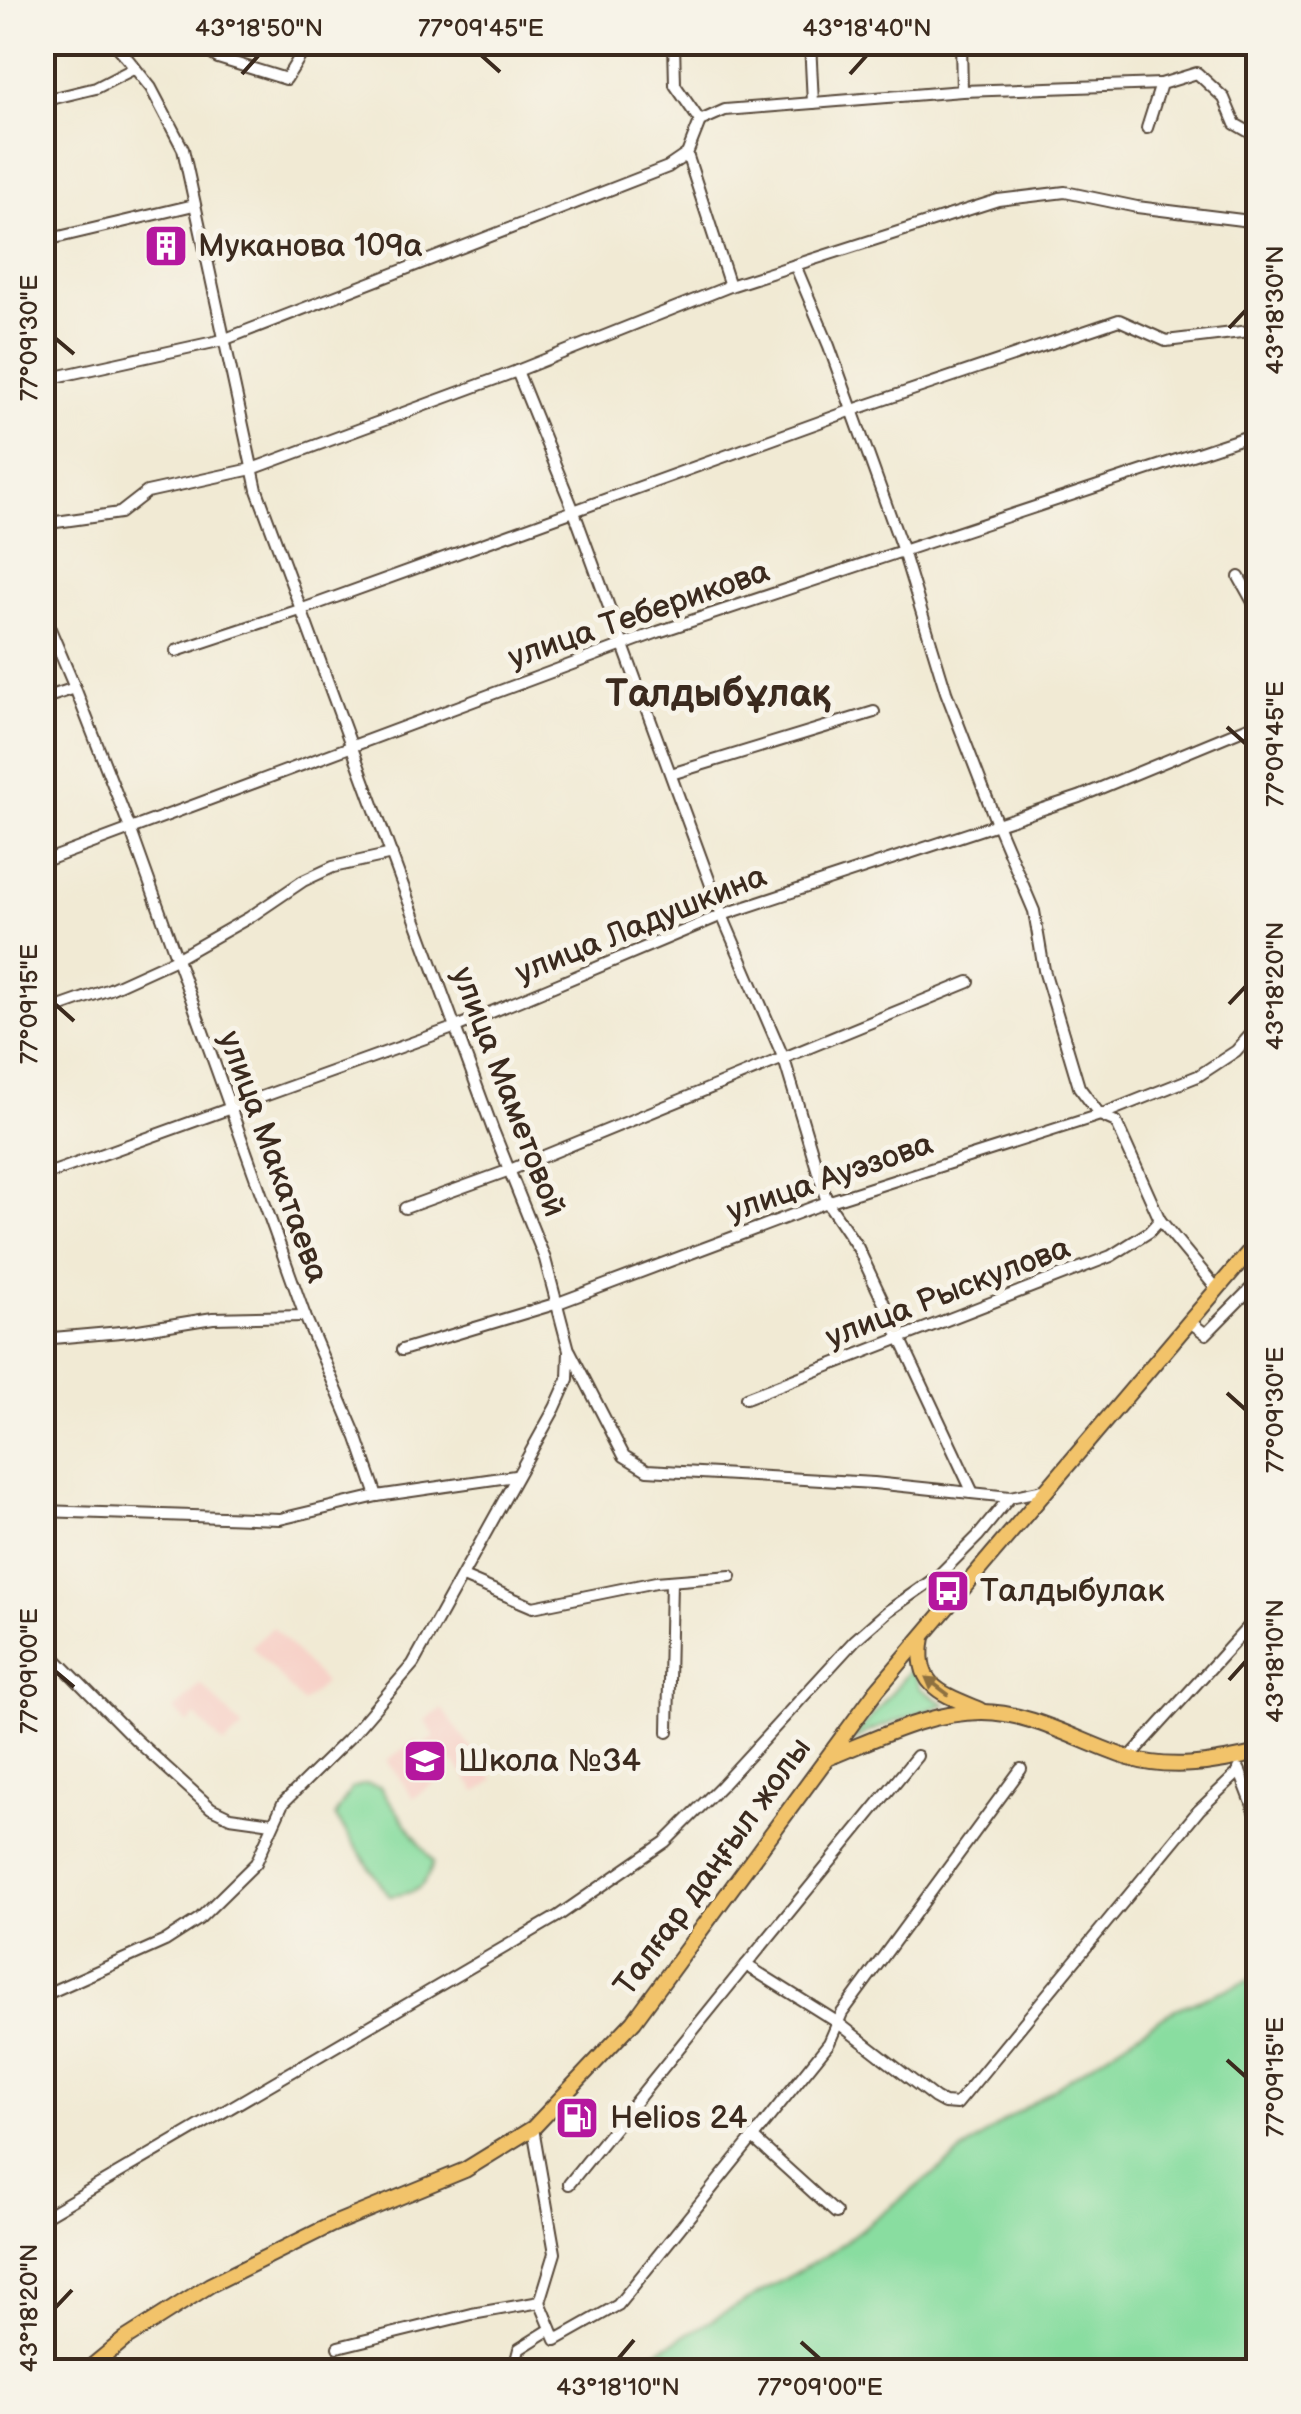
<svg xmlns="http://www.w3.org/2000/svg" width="1301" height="2414" font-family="'Balsamiq Sans',sans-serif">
<rect width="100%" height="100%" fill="#f7f3e8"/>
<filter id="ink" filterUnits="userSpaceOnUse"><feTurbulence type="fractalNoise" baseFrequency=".01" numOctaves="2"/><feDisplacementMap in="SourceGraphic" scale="20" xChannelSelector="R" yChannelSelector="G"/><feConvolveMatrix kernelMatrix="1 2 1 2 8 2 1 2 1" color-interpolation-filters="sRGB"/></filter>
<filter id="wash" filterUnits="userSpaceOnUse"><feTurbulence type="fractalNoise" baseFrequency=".0048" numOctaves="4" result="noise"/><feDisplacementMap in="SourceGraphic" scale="40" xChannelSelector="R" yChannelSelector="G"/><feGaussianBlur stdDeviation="2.25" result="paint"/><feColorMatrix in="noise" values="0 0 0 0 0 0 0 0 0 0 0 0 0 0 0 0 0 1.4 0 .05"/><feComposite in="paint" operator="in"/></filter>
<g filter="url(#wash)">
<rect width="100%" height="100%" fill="#f1ead4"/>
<g fill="#f7d1c8">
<polygon points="273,1627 324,1683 303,1703 251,1646"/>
<polygon points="201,1684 243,1728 224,1745 196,1716 188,1724 174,1710"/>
<polygon points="442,1709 494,1780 477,1792 454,1762 439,1772 443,1778 413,1798 387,1760 416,1740 421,1747 435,1737 425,1720"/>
</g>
<g fill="#89dda0" stroke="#62845f" stroke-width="2.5">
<polygon points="912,1668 920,1688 945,1704 870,1731 849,1744"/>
<path d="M366,1784L380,1787L433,1862C427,1888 415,1894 389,1896L335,1816L352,1788Z"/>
<polygon points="1258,1977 1258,2371 622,2371 827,2255 997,2126 1175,2009"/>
</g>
</g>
<g filter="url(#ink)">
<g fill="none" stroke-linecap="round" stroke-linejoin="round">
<defs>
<g id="minor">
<polyline points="193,42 218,58 286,79 309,42"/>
<polyline points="674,42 675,85 700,121"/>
<polyline points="810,42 813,103"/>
<polyline points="123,54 136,42"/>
<polyline points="962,91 1161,84"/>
<polyline points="42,101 96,88 135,68"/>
<polyline points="1147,128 1161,84 1197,73 1224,98 1235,124 1258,137"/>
<polyline points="687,154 730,286"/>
<polyline points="42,241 194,205"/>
<polyline points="795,265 829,346 903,551 946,692 997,824 1034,911 1044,970 1079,1087 1100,1115 1116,1122 1160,1220 1217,1289"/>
<polyline points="517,371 573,509 722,915 784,1059 827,1202 858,1248 973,1493"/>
<polyline points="42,380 223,340 668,167 687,154 700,121 725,110 962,91 961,42"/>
<polyline points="42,529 56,522 120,513 147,492 252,469 517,371 730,286 998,200 1065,192 1137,207 1258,222"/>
<polyline points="1239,577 1258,611"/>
<polyline points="42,610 75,688"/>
<polyline points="176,651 300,610 850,411 1119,320 1166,341 1258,330"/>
<polyline points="42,699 75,688 131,831 305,1316 357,1438 377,1496"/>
<polyline points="671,774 874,712"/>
<polyline points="42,862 658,632 1258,433"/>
<polyline points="42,1013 110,989 176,959 250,917 303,881 333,867 392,854"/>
<polyline points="42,1176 456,1027 722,915 1079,797 1258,723"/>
<polyline points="405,1208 510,1170 969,982"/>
<polyline points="1190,1322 1206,1334 1258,1281"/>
<polyline points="42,1339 132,1331 213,1318 305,1316"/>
<polyline points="402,1350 558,1303 827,1202 1100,1115 1198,1076 1236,1051 1258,1026"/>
<polyline points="570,1351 624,1456 647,1470 874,1483 1010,1497 1048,1489"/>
<polyline points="746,1398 1111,1256 1149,1232 1160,1220"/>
<polyline points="42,1511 280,1519 377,1496 515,1476"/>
<polyline points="463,1577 533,1607 656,1582 731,1576"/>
<polyline points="42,1645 135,1739 211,1808 230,1817 272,1823"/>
<polyline points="668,1732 671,1581"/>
<polyline points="917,1756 746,1965 837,2022 935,2098 944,2103 957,2104 1199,1810 1240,1771"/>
<polyline points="1129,1758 1258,1616"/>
<polyline points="1239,1769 1258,1819"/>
<polyline points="42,1996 165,1941 199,1919 256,1863 283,1803 351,1736 413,1664 555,1408 568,1379 569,1350 545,1259 493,1130 257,490 183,149 151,88 114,42"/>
<polyline points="753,2138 836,2213"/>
<polyline points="569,2184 746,1965"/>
<polyline points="42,2218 558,1916 665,1842 721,1786 855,1640 888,1611 938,1576 978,1536 1010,1497"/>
<polyline points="540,2302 556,2340 618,2305 829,2043 842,2013 1021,1769"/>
<polyline points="338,2347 472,2314 540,2302 555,2253 533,2128"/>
<polyline points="513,2372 519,2349 551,2329"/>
</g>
<g id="major">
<path d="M923,1637C914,1686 940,1693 981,1710"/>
<path d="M828,1758C878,1738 927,1712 982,1712C1033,1712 1081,1743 1129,1758C1171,1771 1217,1763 1258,1753"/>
<polyline points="85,2372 125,2339 210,2285 331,2225 465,2170 533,2128 634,2021 877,1690 1258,1241"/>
</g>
</defs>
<use href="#minor" stroke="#564739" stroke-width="14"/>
<use href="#major" stroke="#564739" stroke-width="18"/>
<use href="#minor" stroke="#fff" stroke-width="10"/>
<use href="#major" stroke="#f2c36a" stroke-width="14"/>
</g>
<defs><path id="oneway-solid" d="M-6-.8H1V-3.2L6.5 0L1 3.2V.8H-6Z" transform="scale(2.5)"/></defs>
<use fill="#8d6f40" href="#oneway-solid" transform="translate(937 1686) rotate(-143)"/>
</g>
<path fill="none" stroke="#3b2a1e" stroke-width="4" d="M481,55L500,72M242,74L259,55M850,74L867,55M1229,328L1246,310M55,338L74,354M1227,727L1246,744M55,1004L74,1021M1229,1004L1246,986M1227,1393L1246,1410M55,1671L74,1687M1229,1680L1246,1661M1227,2060L1246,2077M55,2308L72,2290M801,2342L820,2359M618,2359L634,2340"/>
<defs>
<symbol id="building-square" viewBox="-11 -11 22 22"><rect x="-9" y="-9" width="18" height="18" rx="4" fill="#b5179e" stroke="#f7f3e8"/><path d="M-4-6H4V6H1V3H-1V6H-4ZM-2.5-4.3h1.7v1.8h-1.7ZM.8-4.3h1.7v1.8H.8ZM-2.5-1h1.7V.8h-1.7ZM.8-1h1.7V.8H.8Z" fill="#fff"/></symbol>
<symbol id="bus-square" viewBox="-11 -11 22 22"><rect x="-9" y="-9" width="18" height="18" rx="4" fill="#b5179e" stroke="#f7f3e8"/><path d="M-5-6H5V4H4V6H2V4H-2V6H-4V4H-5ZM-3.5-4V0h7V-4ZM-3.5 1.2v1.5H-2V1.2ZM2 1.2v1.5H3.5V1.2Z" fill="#fff"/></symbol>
<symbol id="school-square" viewBox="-11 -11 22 22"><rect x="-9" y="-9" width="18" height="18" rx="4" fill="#b5179e" stroke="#f7f3e8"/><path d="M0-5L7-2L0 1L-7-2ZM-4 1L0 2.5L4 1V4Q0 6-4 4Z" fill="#fff"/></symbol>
<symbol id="fuel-square" viewBox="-11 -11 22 22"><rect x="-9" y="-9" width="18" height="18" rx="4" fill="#b5179e" stroke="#f7f3e8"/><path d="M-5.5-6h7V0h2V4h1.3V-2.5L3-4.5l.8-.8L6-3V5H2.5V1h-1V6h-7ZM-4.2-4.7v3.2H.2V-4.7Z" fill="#fff"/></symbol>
</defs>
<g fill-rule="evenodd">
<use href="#building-square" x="141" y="221" width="50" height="50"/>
<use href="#bus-square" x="923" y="1566" width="50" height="50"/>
<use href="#school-square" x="400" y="1736" width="50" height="50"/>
<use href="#fuel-square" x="552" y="2093" width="50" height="50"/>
</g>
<g text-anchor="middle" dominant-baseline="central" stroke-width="10" stroke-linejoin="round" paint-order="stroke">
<g font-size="32" fill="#3b2a1e" stroke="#f7f3e8" text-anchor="start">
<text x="198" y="246">Муканова 109а</text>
<text x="980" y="1591">Талдыбулак</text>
<text x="458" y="1761">Школа №34</text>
<text x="610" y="2118">Helios 24</text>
</g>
<g font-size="32" fill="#3b2a1e" stroke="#f7f3e8">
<text transform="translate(639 615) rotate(-19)">улица Теберикова</text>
<text transform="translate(641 925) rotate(-22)">улица Ладушкина</text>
<text transform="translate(508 1092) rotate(69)">улица Маметовой</text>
<text transform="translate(273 1157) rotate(70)">улица Макатаева</text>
<text transform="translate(830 1178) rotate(-19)">улица Ауэзова</text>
<text transform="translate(948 1293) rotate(-21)">улица Рыскулова</text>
<text transform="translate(713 1867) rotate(-54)">Талғар даңғыл жолы</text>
</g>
<g font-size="38" font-weight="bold" fill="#3b2a1e" stroke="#f7f3e8">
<text x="718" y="694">Талдыбұлақ</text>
</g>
</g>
<rect width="1301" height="2414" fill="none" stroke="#f7f3e8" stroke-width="110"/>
<rect x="55" y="55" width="1191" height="2304" fill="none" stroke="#3b2a1e" stroke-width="4"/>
<g font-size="25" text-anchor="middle" fill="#3b2a1e">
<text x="259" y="36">43°18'50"N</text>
<text x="481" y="36">77°09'45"E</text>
<text x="867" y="36">43°18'40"N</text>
<text transform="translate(1274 310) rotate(-90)" y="9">43°18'30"N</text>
<text transform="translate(28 338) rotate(-90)" y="9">77°09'30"E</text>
<text transform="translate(1274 744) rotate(-90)" y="9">77°09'45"E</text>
<text transform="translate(1274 986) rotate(-90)" y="9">43°18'20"N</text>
<text transform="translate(28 1004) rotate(-90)" y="9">77°09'15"E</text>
<text transform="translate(1274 1410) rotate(-90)" y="9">77°09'30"E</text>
<text transform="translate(1274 1661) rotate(-90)" y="9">43°18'10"N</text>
<text transform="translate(28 1671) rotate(-90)" y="9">77°09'00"E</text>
<text transform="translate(1274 2077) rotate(-90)" y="9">77°09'15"E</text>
<text transform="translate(28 2308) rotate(-90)" y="9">43°18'20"N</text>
<text x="618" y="2395">43°18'10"N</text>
<text x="820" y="2395">77°09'00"E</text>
</g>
</svg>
